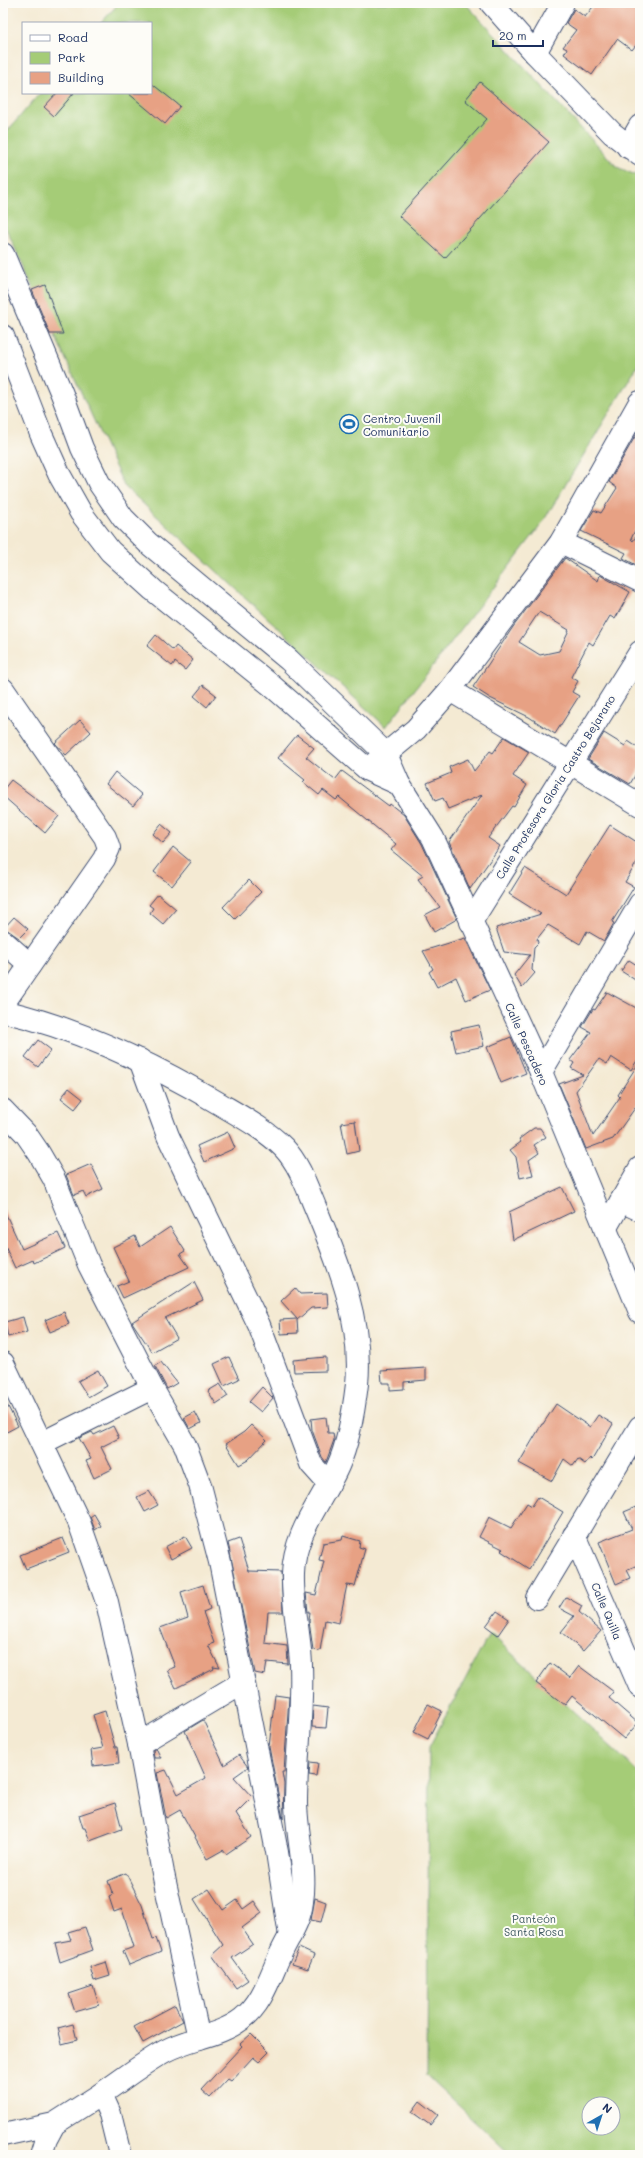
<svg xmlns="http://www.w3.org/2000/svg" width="643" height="2158" font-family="Mali,sans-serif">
<rect width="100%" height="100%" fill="#fdfcf7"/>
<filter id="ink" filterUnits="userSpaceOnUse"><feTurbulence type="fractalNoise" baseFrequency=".025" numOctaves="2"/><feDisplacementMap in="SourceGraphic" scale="8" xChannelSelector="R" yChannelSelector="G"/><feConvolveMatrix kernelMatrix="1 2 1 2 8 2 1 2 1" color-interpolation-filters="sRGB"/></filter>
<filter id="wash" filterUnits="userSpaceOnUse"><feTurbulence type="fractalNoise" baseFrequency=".012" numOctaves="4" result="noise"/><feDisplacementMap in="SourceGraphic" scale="16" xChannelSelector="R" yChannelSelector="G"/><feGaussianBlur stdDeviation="0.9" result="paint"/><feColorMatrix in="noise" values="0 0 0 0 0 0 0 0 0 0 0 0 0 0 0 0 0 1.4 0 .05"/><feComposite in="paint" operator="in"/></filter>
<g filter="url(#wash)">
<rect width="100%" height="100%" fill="#f4ead3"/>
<g fill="#a5cc77" stroke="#607e6a" fill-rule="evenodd">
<polygon points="119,3 465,3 617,167 640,177 640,362 541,525 386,727 124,486 3,222 3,136 40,93 151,93 151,23 101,23"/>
<path d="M490,1633L640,1774V2153L638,2155H511L427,2076L429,1747ZM589,2104H613V2128H589Z"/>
</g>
<g id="blocks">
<g fill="#e7a184" fill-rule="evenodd">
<polygon points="596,3 640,3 640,40 632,50 617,39 592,75 564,54 567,49 563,47 576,30 566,23 574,9 585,17"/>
<polygon points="480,82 549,142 445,258 399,216 487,119 465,100"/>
<polygon points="151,83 180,106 165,124 128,93 151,93"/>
<polygon points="57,93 74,93 54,116 44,107"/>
<polygon points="45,285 63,334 50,334 32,290"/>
<polygon points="640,428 640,520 631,539 633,541 640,530 640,567 623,558 626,553 581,531 594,510 601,513 617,488 609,482"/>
<path d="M565,558L598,581L600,575L630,592L615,619L610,616L593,645L589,642L571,677L578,681L572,692L579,696L555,734L529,717L490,698L473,687L513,627ZM539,612L569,630L559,651L540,655L519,642Z"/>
<polygon points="156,635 173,650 176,646 193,660 185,670 175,662 172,666 147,646"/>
<polygon points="203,685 216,695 207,707 194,696"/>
<polygon points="80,720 91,732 66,755 55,743"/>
<polygon points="604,733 625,746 628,741 640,749 640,767 630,784 588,759"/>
<polygon points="297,735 314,748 306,757 335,780 342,771 389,806 390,804 404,815 422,844 457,919 434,932 425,915 440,907 418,879 423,876 391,850 396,844 339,797 336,800 323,790 319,795 303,782 305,780 278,758"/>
<polygon points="504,737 529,752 513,776 527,785 514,807 512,806 488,838 500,846 470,889 449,842 482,795 448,809 443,798 435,801 427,783 451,773 449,767 468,759 474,771 490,751 493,753"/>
<polygon points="115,772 142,795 133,806 106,784"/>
<polygon points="11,780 59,816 45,833 3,796 3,790"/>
<polygon points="161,824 172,833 163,843 153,834"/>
<polygon points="610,825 640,844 640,857 625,882 634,887 612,922 614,923 604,941 587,931 580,944 548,925 537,939 538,943 534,947 532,970 535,973 522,988 514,975 530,955 504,952 496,928 541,914 509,894 525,868 566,894"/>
<polygon points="173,847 191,862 172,886 154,872"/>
<polygon points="249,880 261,892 235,919 223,907"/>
<polygon points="158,894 176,909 163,924 150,913 153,908 149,905"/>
<polygon points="14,917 28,929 19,938 4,928"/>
<polygon points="465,938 490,990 466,1000 456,977 437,987 429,972 433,969 423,951"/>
<polygon points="629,960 640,967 640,983 621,971"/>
<polygon points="607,992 640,1010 640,1056 631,1070 611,1057 607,1064 599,1059 576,1091 593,1136 620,1097 618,1095 640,1061 640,1101 613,1139 586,1149 559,1084 583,1075 571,1068 574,1063 570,1060 591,1032 582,1027 593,1009 595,1010"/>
<polygon points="479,1025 484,1046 456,1052 451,1031"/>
<polygon points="511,1037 526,1073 501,1083 487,1047"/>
<polygon points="38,1040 51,1050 38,1067 25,1057"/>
<polygon points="69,1088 83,1099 75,1109 61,1098"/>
<polygon points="355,1121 359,1151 347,1154 341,1123"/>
<polygon points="534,1128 540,1128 546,1137 534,1145 539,1153 529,1160 533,1175 520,1178 516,1157 510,1150 521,1142 519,1139"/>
<polygon points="228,1132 235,1148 204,1162 197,1146"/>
<polygon points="91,1164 103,1189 86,1197 83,1191 74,1195 66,1175"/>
<polygon points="562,1187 574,1211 513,1240 509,1212"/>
<polygon points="3,1208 22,1249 58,1233 65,1248 34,1263 33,1260 15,1268 3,1242"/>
<polygon points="170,1227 185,1251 180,1254 189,1267 123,1298 117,1286 129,1281 113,1247 135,1236 140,1247"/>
<polygon points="194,1282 203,1300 165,1318 177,1338 152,1352 132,1322"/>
<polygon points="295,1288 300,1294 327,1293 328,1307 311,1308 297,1320 298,1333 281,1334 280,1320 297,1319 281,1301"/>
<polygon points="64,1312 69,1324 50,1332 45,1320"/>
<polygon points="23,1317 27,1332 8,1337 5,1322"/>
<polygon points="229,1357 239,1379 224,1386 214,1364"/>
<polygon points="326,1357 326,1371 294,1372 293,1360"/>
<polygon points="161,1362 177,1383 167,1389 155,1366"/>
<polygon points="426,1368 426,1380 404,1382 404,1389 390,1390 390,1383 382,1383 381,1371"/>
<polygon points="98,1370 107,1386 88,1397 78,1381"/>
<polygon points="220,1384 228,1396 216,1404 208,1391"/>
<polygon points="262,1387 273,1398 261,1412 249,1402"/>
<polygon points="3,1397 18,1426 3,1434"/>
<polygon points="556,1404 590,1427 598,1415 613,1424 592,1460 590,1458 585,1464 578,1459 573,1466 564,1459 552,1481 519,1463 542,1424 543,1424"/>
<polygon points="195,1412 201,1423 190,1429 184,1418"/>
<polygon points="326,1417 328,1433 333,1433 334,1440 326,1462 322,1457 312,1430 311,1419"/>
<polygon points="251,1425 267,1440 248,1460 239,1465 226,1444 244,1432"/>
<polygon points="113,1426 119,1438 101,1447 112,1469 94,1478 86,1461 91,1459 79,1438 92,1432 94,1435"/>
<polygon points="149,1491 158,1505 145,1512 137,1497"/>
<polygon points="538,1497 563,1512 529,1569 501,1551 503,1549 479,1537 489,1517 511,1528 527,1503 532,1506"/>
<polygon points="636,1507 640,1515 640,1564 626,1570 630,1578 616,1584 599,1542 632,1529 624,1512"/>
<polygon points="94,1514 101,1526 95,1530 90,1517"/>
<polygon points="185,1536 192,1548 171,1559 165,1547"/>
<polygon points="343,1536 360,1541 359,1547 365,1549 355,1586 347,1585 339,1623 325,1620 320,1651 313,1650 309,1621 310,1612 308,1612 306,1593 316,1595 324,1561 319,1560 323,1543 342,1540"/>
<polygon points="63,1538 69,1552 26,1569 20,1555"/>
<polygon points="239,1539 249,1571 281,1572 283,1612 268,1612 265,1643 287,1646 288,1664 267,1662 265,1675 255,1673 228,1543"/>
<polygon points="203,1585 210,1609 203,1612 214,1643 208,1645 220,1668 213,1667 214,1669 176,1688 167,1670 175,1667 160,1628 188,1618 181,1592"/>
<polygon points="566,1597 582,1606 579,1612 601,1631 583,1651 561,1632 574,1616 559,1608"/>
<polygon points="497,1611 509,1619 498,1635 486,1626"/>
<polygon points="550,1663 570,1678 579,1666 614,1692 609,1698 638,1723 624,1739 572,1696 565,1705 536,1683"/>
<polygon points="275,1695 289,1697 284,1772 282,1772 284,1784 283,1819 269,1747"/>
<polygon points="428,1704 442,1711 428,1739 414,1732"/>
<polygon points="313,1706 328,1708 326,1728 312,1727"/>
<polygon points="105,1711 115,1747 117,1747 119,1763 93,1766 91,1750 103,1748 93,1715"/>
<polygon points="203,1720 224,1765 239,1755 248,1767 234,1777 252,1797 236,1813 251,1837 226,1854 223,1850 207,1859 180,1810 166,1818 157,1773 166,1770 178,1794 206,1778 185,1731"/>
<polygon points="156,1748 161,1758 154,1758 153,1750"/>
<polygon points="310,1762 318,1763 316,1776 309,1775"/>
<polygon points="115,1803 122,1829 90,1841 85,1828 83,1828 79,1815"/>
<polygon points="126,1873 142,1905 153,1939 156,1938 161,1952 129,1965 123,1951 134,1947 122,1909 114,1912 109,1897 113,1895 108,1881"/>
<polygon points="209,1889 223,1910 237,1900 243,1909 254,1901 262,1913 242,1928 253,1944 232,1958 248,1980 236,1988 212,1955 223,1945 194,1899"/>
<polygon points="315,1898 326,1902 321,1922 311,1920"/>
<polygon points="85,1927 93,1950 60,1962 55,1943 71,1940 68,1932"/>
<polygon points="299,1948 314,1955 308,1969 292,1964"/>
<polygon points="106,1962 110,1976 94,1981 90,1967"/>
<polygon points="93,1986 99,2005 75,2012 69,1994"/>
<polygon points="175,2005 183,2021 143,2043 134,2027"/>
<polygon points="73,2024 77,2040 62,2044 58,2028"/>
<polygon points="251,2034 269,2052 259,2062 253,2057 231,2081 228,2079 210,2098 201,2090 242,2046 240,2044"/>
<polygon points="420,2101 438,2115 430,2125 412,2112"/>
</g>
</g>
</g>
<g filter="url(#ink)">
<use href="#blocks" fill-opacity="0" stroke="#3c4b70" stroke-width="1"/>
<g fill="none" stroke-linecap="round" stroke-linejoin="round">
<defs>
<g id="minor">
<polyline points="491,3 535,53 612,133 640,155"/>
<polyline points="535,53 563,3"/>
<polyline points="628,147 640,126"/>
<polyline points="3,254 62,394 82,448 99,483 123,518 148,543 289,660 386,754 399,784 433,838 541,1072 640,1312"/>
<polyline points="3,336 41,434 59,474 81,513 110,551 153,590 272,686 368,770 399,784"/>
<polyline points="561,542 640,581"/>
<polyline points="3,689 105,837 109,848 104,859 3,1004"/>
<polyline points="450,690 640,805"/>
<polyline points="375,763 416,729 450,690 561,542 640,402"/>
<polyline points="471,922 640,652"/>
<polyline points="3,941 30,965"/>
<path d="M3,1011C80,1029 153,1064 220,1104C242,1117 266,1130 284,1148C300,1165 307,1188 316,1209C339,1264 363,1324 357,1384C354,1409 348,1444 338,1466C322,1502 294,1532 293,1574C292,1604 300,1635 301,1665C303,1711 296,1758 296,1804C297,1837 307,1870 302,1902C300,1921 289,1936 281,1953C270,1976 263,2003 242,2019C220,2036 189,2038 165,2051C143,2063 122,2080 101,2094L110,2114L120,2155"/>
<polyline points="140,1060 168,1136 259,1325 311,1464 329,1484"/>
<polyline points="541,1072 640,904"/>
<polyline points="3,1110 26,1134 39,1153 54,1179 89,1265 152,1388 185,1445 200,1485 220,1562 277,1852 290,1936"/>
<polyline points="621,1201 640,1168"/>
<polyline points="605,1229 621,1201 640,1210"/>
<polyline points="3,1363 79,1522 107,1602 139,1744 163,1873 199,2038"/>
<polyline points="42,1443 152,1388"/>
<polyline points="574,1535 640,1687"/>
<polyline points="537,1598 640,1427"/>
<polyline points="139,1744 243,1682"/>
<polyline points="3,2135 54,2124"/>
<polyline points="41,2155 46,2139 54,2124 101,2094"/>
</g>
</defs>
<use href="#minor" stroke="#3c4b70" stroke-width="24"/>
<use href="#minor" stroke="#fff" stroke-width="22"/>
</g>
</g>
<defs>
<symbol id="stadium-ring" viewBox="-11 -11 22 22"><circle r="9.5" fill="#fdfcf7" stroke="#1f6fb2" stroke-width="1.5"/><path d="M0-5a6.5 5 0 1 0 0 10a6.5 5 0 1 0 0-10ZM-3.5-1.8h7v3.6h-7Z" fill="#1f6fb2"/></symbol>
</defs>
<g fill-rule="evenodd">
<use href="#stadium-ring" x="338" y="413" width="22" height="22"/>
</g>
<g text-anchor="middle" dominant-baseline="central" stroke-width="4" stroke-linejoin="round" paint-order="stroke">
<g font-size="11" fill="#1b2f5e" stroke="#fdfcf7" text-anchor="start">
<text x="363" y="418">Centro Juvenil<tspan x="363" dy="13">Comunitario</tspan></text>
</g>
<g font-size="11" fill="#1b2f5e" stroke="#fdfcf7">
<text transform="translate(555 787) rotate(-58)">Calle Profesora Gloria Castro Bejarano</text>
<text transform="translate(527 1044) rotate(66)">Calle Pescadero</text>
<text transform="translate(607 1611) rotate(67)">Calle Quilla</text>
</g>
<g font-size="11" fill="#445e66" stroke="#fdfcf7">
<text x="534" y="1918">Panteón<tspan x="534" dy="13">Santa Rosa</tspan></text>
</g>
</g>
<rect width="643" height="2158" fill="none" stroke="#fdfcf7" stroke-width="16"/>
<rect x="22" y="22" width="130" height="72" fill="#fdfcf7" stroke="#a3aaba"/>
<rect x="30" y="35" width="20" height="6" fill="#ffffff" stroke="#a3aaba"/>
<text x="58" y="42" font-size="12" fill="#1b2f5e">Road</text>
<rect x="30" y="52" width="20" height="12" fill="#a5cc77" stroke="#a3aaba"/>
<text x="58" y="62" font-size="12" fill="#1b2f5e">Park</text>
<rect x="30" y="72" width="20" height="12" fill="#e7a184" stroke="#a3aaba"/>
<text x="58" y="82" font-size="12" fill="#1b2f5e">Building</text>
<g transform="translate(601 2116) rotate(39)"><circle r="19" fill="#fdfcf7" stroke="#a3aaba"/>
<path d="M0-3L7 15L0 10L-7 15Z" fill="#1f6fb2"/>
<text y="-6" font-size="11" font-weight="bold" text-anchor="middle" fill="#1b2f5e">N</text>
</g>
<path d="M493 40v6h50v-6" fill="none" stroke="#1b2f5e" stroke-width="2"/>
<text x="499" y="40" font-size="12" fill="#1b2f5e" stroke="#fdfcf7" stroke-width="3" paint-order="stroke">20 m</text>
</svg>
